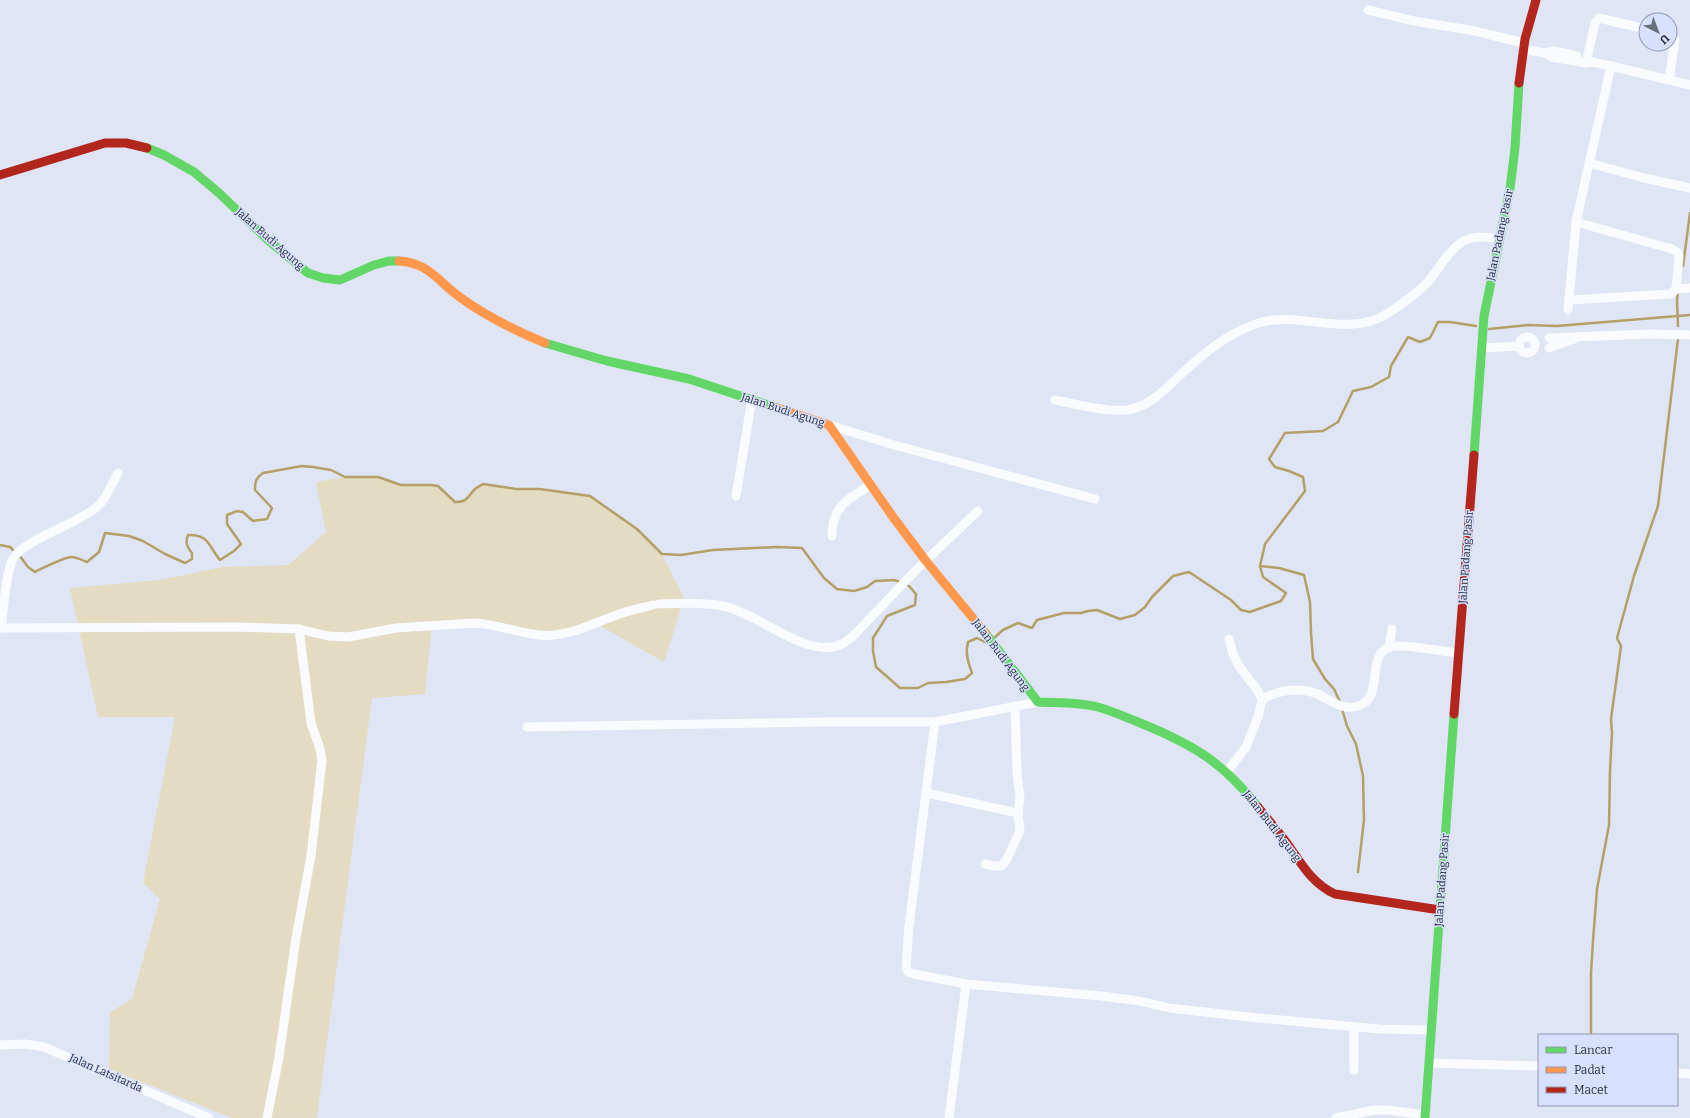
<svg xmlns="http://www.w3.org/2000/svg" width="1690" height="1118" font-family="Bitter,serif">
<rect width="100%" height="100%" fill="#dfe5f5"/>
<path fill="#e3dbc2" d="M363,476L378,477L401,485H431L438,486L456,502C468,501 467,497 474,490C476,487 480,486 483,484L516,489H540L590,496L637,529L662,554L684,598L664,662L597,624L549,639L499,622L432,624L425,694L372,698L317,1118H232L109,1069L110,1012L132,999L160,899L143,883L175,717H98L70,588L160,580L223,567L288,565L326,532L316,482L345,477Z"/>
<g fill="none" stroke-linecap="round" stroke-linejoin="round">
<g stroke="#b4a066" stroke-width="2.5">
<polyline points="1683,266 1690,213"/>
<polyline points="1678,326 1677,300 1678,291"/>
<polyline points="1489,329 1528,325 1557,326 1690,315"/>
<polyline points="0,545 10,547 15,552"/>
<path d="M19,555L28,567L35,572C40,569 66,557 71,557C76,557 82,560 87,562L99,552L105,533L129,536L143,541L165,554L185,563L192,559V553C187,547 185,543 188,535C209,534 209,547 220,560L234,551L241,544L227,524V515L237,511L243,512L253,521L267,519L272,508L255,490C255,481 256,478 263,473L302,466L313,467L331,470L345,477H378L401,485H431L438,486L455,502C468,502 467,497 474,490C476,487 480,486 483,484L516,489H540L590,496L637,529L662,554L681,555L713,550L777,547L802,548L824,578L837,589L854,591L867,587L875,581L894,580L900,582"/>
<polyline points="1260,566 1279,568 1304,575 1310,602 1311,633 1313,659 1325,679 1334,689 1341,704"/>
<path d="M905,584L909,586L916,594L915,605L887,616L873,638V651L876,667L900,688H918L928,683L946,682L965,679L972,673C968,662 965,653 968,642L977,638L987,643"/>
<polyline points="994,638 1003,630 1018,623 1032,628 1037,620 1064,613 1081,613 1088,611 1097,610 1120,619 1135,615 1145,607 1152,597 1173,576 1189,572 1231,600 1241,610 1250,612 1281,601 1286,593 1263,577 1260,566 1265,544 1305,491 1303,477 1289,471 1275,467 1269,459 1285,433 1323,431 1338,422 1353,391 1371,387 1389,377 1391,366 1408,337 1420,342 1430,338 1438,322 1450,322 1476,326"/>
<polyline points="1342,709 1347,726 1356,744 1363,776 1364,820 1358,872"/>
<polyline points="1591,1035 1591,973 1593,941 1597,889 1609,825 1610,771 1612,733 1611,719 1621,646 1617,638 1634,576 1658,506 1678,339"/>
</g>
<g stroke="#fafbfe" stroke-width="9">
<polyline points="1368,10 1414,21 1470,30 1524,43"/>
<polyline points="1523,49 1545,53 1551,57 1586,63 1592,62 1611,66 1690,85"/>
<polyline points="1545,53 1554,51 1577,56"/>
<polyline points="1586,63 1595,23 1599,18 1646,29"/>
<polyline points="1669,80 1675,40 1670,35"/>
<polyline points="1589,163 1644,178 1690,188"/>
<polyline points="1676,289 1690,288"/>
<polyline points="1569,300 1671,294 1676,289 1679,256 1677,252 1672,249 1576,222"/>
<polyline points="1568,310 1576,222 1611,66"/>
<circle cx="1527" cy="345" r="8"/>
<polyline points="1549,338 1650,334 1690,335"/>
<polyline points="1481,348 1519,346"/>
<polyline points="1549,348 1574,339"/>
<path d="M1055,400C1075,404 1106,412 1127,410C1152,407 1172,382 1190,366C1210,348 1236,329 1262,322C1301,312 1348,337 1385,315C1398,307 1417,293 1428,282C1439,269 1449,249 1464,241C1475,235 1487,237 1499,239"/>
<polyline points="829,425 894,445 1095,499"/>
<polyline points="736,496 752,399"/>
<path d="M832,536C832,506 848,499 871,485"/>
<path d="M659,604C681,603 705,602 727,607C759,615 799,652 832,647C842,646 849,640 856,633L919,567L978,511"/>
<path d="M0,628L237,627L299,629L328,636L348,637L396,628L474,623C496,624 518,633 540,635C567,638 593,623 617,615C629,610 641,608 653,605"/>
<path d="M1,628C4,609 5,575 13,559C22,540 79,524 98,506C107,498 112,483 118,473"/>
<polyline points="1389,648 1392,629"/>
<path d="M1262,700C1277,690 1298,687 1315,693C1330,699 1340,711 1358,706C1385,698 1365,657 1389,647C1400,643 1445,652 1459,653"/>
<polyline points="935,722 909,926 906,967 908,972 914,974 966,984 1101,996 1140,1001 1169,1008 1258,1018 1379,1029 1431,1030"/>
<polyline points="527,727 827,722 935,722 1038,702"/>
<polyline points="1227,772 1246,747 1258,717 1262,700 1258,691 1239,666 1233,654 1229,639"/>
<polyline points="927,793 1018,813 1020,798 1017,772 1015,706"/>
<polyline points="985,864 994,866 1001,866 1006,861 1020,831 1018,813"/>
<polyline points="0,1045 25,1044 44,1047 209,1118"/>
<polyline points="1429,1063 1539,1066"/>
<polyline points="1354,1070 1354,1027"/>
<polyline points="1677,1073 1690,1074"/>
<polyline points="267,1118 279,1057 296,938 311,856 322,760 320,749 311,723 299,629"/>
<polyline points="949,1118 966,984"/>
<polyline points="1336,1118 1374,1110 1387,1110 1426,1115"/>
</g>
<g stroke="#63d668" stroke-width="9">
<polyline points="147,148 164,155 194,172 219,193 269,241 308,273 323,278 340,280 374,265 389,261 399,261"/>
<polyline points="545,343 607,361 689,379 777,408"/>
<polyline points="1474,455 1484,316 1510,189 1515,148 1519,83"/>
<path d="M986,634L1038,702C1058,703 1079,702 1098,707C1112,711 1125,717 1138,722C1192,744 1222,761 1258,807"/>
<polyline points="1425,1118 1454,714"/>
</g>
<g stroke="#ff974d" stroke-width="9">
<path d="M399,261C430,263 438,282 461,298C486,316 516,331 545,343"/>
<polyline points="777,408 829,425 893,517 926,561 986,634"/>
</g>
<g stroke="#b3261e" stroke-width="9">
<polyline points="1519,83 1525,39 1536,0"/>
<polyline points="0,175 105,143 126,143 147,148"/>
<polyline points="1454,714 1474,455"/>
<path d="M1258,807C1268,820 1279,832 1289,846C1302,865 1313,884 1335,894L1440,910"/>
</g>
</g>
<g text-anchor="middle" dominant-baseline="central" stroke-width="3" stroke-linejoin="round" paint-order="stroke">
<g font-size="11" fill="#2a2e39" stroke="#d7e1fd">
<text transform="translate(1500 235) rotate(-78)">Jalan Padang Pasir</text>
<text transform="translate(270 239) rotate(41)">Jalan Budi Agung</text>
<text transform="translate(783 410) rotate(18)">Jalan Budi Agung</text>
<text transform="translate(1466 557) rotate(-86)">Jalan Padang Pasir</text>
<text transform="translate(1001 655) rotate(53)">Jalan Budi Agung</text>
<text transform="translate(1272 826) rotate(52)">Jalan Budi Agung</text>
<text transform="translate(1442 880) rotate(-86)">Jalan Padang Pasir</text>
<text transform="translate(106 1073) rotate(24)">Jalan Latsitarda</text>
</g>
</g>
<rect x="1538" y="1034" width="140" height="72" fill="#d7e1fd" stroke="#9299af"/>
<rect x="1546" y="1047" width="20" height="6" fill="#63d668" stroke="#9299af"/>
<text x="1574" y="1054" font-size="12" fill="#2a2e39">Lancar</text>
<rect x="1546" y="1067" width="20" height="6" fill="#ff974d" stroke="#9299af"/>
<text x="1574" y="1074" font-size="12" fill="#2a2e39">Padat</text>
<rect x="1546" y="1087" width="20" height="6" fill="#b3261e" stroke="#9299af"/>
<text x="1574" y="1094" font-size="12" fill="#2a2e39">Macet</text>
<g transform="translate(1658 32) rotate(138)"><circle r="19" fill="#d7e1fd" stroke="#9299af"/>
<path d="M0-3L7 15L0 10L-7 15Z" fill="#696e7b"/>
<text y="-6" font-size="11" font-weight="bold" text-anchor="middle" fill="#2a2e39">U</text>
</g>
</svg>
